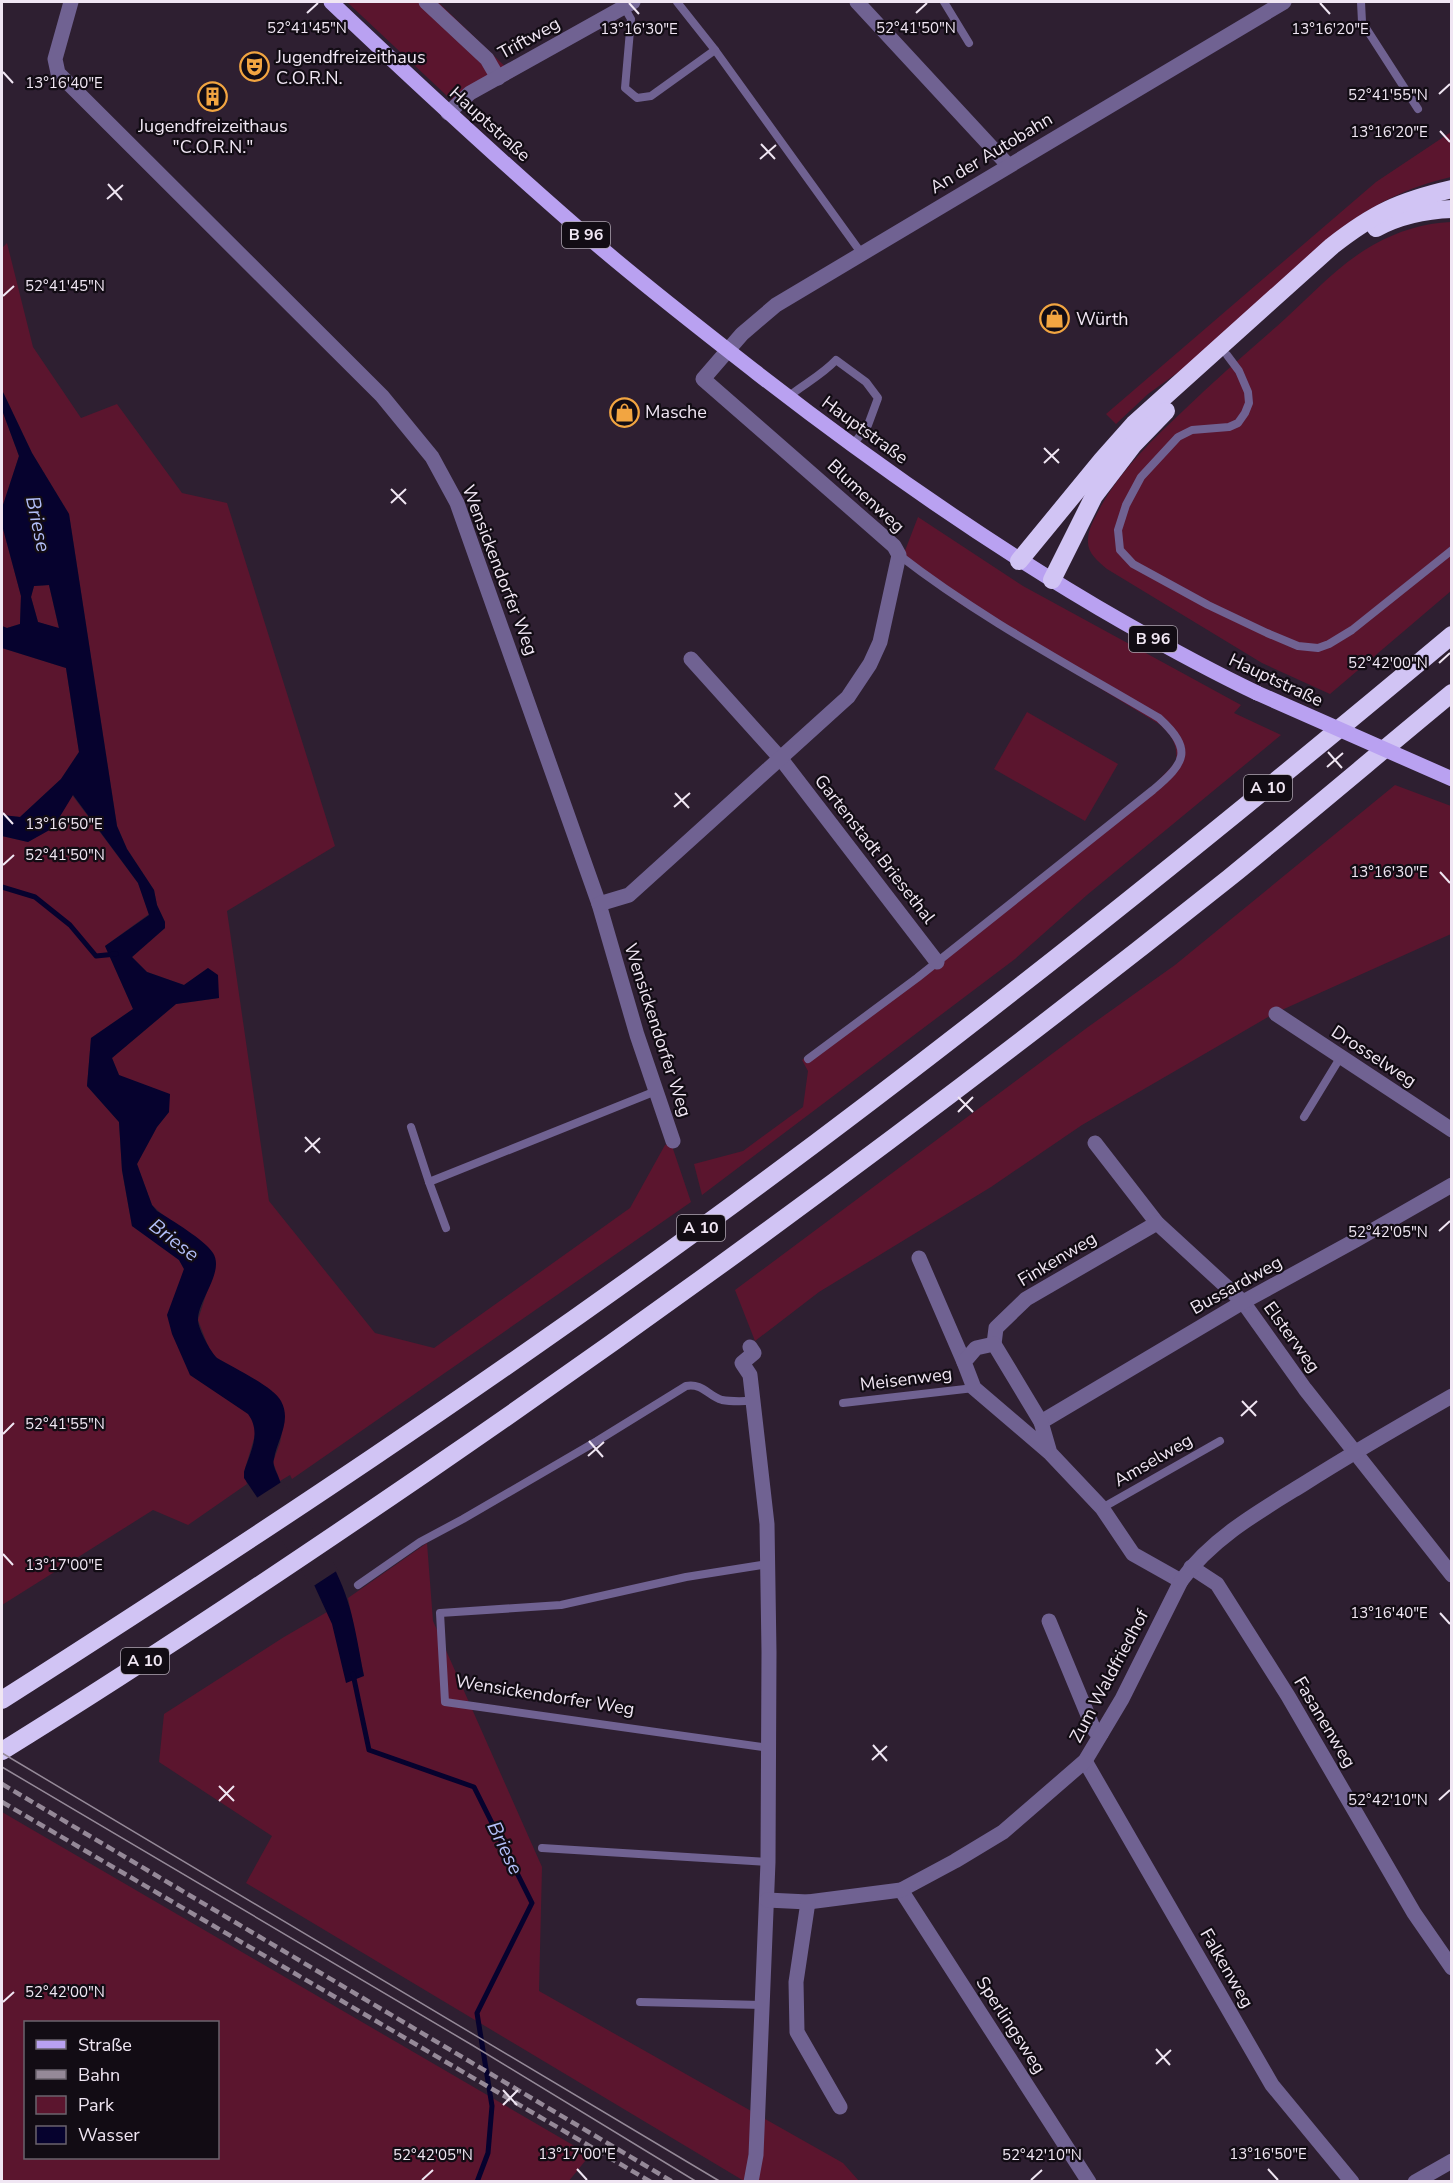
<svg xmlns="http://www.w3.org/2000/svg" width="1453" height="2183" font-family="'Nunito Sans',sans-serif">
<rect width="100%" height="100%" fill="#2e1f31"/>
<g fill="#5b152e" fill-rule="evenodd">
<polygon points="347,2 438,2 515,76 475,98 462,110"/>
<path d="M1451,132V177C1408,187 1376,203 1340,229L1198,358L1148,394L1116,424L1106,414L1376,182Z"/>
<path d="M1451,222V591L1330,694L1262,663L1107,569C1098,561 1087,553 1088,540C1088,528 1096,516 1101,506C1122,469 1153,439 1184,410C1214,381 1245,354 1276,327C1308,299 1336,266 1373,245C1398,231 1424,223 1451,222Z"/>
<polygon points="7,243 33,347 81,418 117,404 182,493 227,503 335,846 227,911 269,1201 375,1333 434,1348 630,1208 665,1145 671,1143 691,1202 292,1479 290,1475 280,1481 273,1462 280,1443 285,1416 271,1390 217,1358 210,1351 198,1320 216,1263 152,1205 137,1164 157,1127 169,1112 119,1075 112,1058 176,1004 219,998 208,968 184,985 147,972 132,957 165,928 165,922 157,905 154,890 127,849 117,826 69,514 32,453 2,390 2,248"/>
<polygon points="2,410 19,456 2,508"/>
<path d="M918,517L1023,586L1241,705L1234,713L1281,735L1087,895L1015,959L702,1195L694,1164L743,1151L803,1107L808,1071L802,1060L914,978L1151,788L1176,762C1178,745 1172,735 1159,724L959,603L901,561Z"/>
<polygon points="2,525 21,596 20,624 7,628 2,626"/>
<polygon points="49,585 59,629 38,622 31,597 34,586"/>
<polygon points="2,648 66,668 79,752 61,779 20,817 2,815"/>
<polygon points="1027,712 1118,764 1085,821 994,769"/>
<polygon points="1395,785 1451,806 1451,934 1275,1013 1082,1125 991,1187 819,1292 755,1341 735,1290 1088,1027 1175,965"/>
<polygon points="72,795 138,883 149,914 105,946 133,1009 91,1038 87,1086 119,1122 122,1171 132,1226 179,1260 184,1269 180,1283 190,1375 249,1414 255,1424 255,1435 244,1472 247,1484 188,1525 153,1510 2,1605 2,836 28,842 53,828"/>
<polygon points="427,1543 433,1621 542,1867 539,1991 843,2163 859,2181 744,2181 246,1883 272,1836 159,1762 164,1714 284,1637 327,1612 364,1676 348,1598"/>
<path d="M2,1812L590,2155L568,2182L2,2181ZM26,2022H218V2158H26Z"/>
</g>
<path fill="#06022e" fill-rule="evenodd" d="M2,390L32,453L69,514L117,826L127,849L154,890L157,905L165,922V928L132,957L147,972L184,985L208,968L218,975L219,998L176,1004L112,1058L119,1075L170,1094L169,1112L157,1127L137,1164L152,1205L157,1211C171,1220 205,1240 213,1253C225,1272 197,1301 198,1321C199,1330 210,1351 217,1358C232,1367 274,1387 281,1401C292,1421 277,1440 274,1459C272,1464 276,1471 278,1476C290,1509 317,1536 333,1566C353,1604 356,1636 364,1676L346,1683L332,1624L310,1576L244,1478V1472C250,1452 262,1433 248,1414L190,1375L172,1334L167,1315L184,1269L179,1260L132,1226L122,1170L119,1122L87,1086L91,1038L133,1009L105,946L149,915L138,883L73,795L53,828L28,842L2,836V815L20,817L61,779L79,752L66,668L2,648V626L7,628L20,624L21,596L2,525V508L19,456L2,410ZM49,585L59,628L38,622L31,597L34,586Z"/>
<polygon fill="#2e1f31" points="283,1481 338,1570 312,1587 255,1499"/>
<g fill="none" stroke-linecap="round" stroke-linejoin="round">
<g stroke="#06022e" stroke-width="5">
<polyline points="2,887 35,897 70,925 96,956 116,954"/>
<polyline points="353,1674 369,1750 474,1787 532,1903 477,2013 492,2106 488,2153 477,2182"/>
</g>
<g stroke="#706292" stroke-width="8">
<polyline points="677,2 715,50"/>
<polyline points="944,2 969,43"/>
<polyline points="1361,2 1362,22 1418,109"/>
<polyline points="624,7 631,19 625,88 637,98 651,96 715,50 862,254"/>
<polyline points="1227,355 1239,371 1248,392 1249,403 1245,413 1238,423 1229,427 1192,430 1178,437 1141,477 1126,505 1118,530 1120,550 1133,564 1208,605 1267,633 1298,646 1318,648 1329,644 1352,630 1452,550"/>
<path d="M788,397C804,384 822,375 836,360L866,382L878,398L868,425L852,446"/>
<path d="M808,1059L917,978L1153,790C1185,763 1194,750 1159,718C1071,666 980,618 899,555"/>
<polyline points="1304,1117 1340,1058"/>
<polyline points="411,1127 429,1182"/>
<polyline points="446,1228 429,1182 656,1091"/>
<polyline points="843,1403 974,1388"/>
<polyline points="1102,1508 1220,1441"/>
<polyline points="768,1564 686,1577 561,1605 440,1613 445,1702 769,1748"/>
<path d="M358,1585L420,1542L463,1519L597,1441L686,1386C703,1383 708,1396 722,1400C732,1402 743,1401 753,1401"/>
<polyline points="542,1848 768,1862"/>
<polyline points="640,2002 762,2005"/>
</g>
<g stroke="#706292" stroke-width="15">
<polyline points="71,2 55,59 58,73 382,396 432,457 457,503 599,904 637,1035 673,1141"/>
<polyline points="426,2 487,59 498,78"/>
<polyline points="857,2 1008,165"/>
<polyline points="448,113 470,93 633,2"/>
<polyline points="691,659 781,759 937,962"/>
<polyline points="599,904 629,895 848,697 870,664 880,642 899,555 894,546 703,379 742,334 776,305 1284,2"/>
<polyline points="1276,1014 1452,1130"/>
<polyline points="1095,1143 1157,1223 1243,1302 1305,1389 1452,1575"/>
<polyline points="919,1258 964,1362"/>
<polyline points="994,1344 996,1328 1026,1299 1157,1223"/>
<polyline points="750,1347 754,1353 742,1363 750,1375 767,1524 769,1652 768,1862 756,2155 751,2182"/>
<polyline points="1041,1422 1243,1302 1356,1240 1452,1185"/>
<polyline points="1050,1453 974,1388 964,1362 976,1348 994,1344 1041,1422 1050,1453 1102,1508 1133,1554 1181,1581"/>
<polyline points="1191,1567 1217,1584 1288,1696 1414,1913 1452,1968"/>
<polyline points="1049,1621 1092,1725 1095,1731 1101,1734"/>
<polyline points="1085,1761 1272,2085 1352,2182"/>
<polyline points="901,1890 1089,2182"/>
<path d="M767,1900L808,1902L901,1890L955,1861L1003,1832L1085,1761L1122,1699L1181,1581C1211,1539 1258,1512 1302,1485C1351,1454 1401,1425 1452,1396"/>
<polyline points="808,1902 796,1982 797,2032 840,2107"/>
<polyline points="1415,2182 1452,2161"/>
</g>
<path stroke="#b9a1f1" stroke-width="15" d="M331,2C412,79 495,156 580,230C637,280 697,326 757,373C874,464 994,548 1123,622C1167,647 1211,671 1257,693"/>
<g stroke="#d1c4f4" stroke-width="18">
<path d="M1376,228C1400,215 1425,210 1452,209"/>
<path d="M1019,561L1102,460L1134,424L1332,246C1374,213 1400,201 1452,189"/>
<polyline points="1052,580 1094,496 1133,445 1166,411"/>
<path d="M2,1700C251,1541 497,1378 735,1203C981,1022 1218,831 1452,635"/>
<path d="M2,1751C145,1663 285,1569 424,1474C700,1285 968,1086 1229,878C1304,817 1377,755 1452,693"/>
</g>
<g stroke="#958998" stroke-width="1.5">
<polyline points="2,1753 721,2182"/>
<polyline points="2,1767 472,2045 697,2182"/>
</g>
<g stroke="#958998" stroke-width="4.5" stroke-dasharray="9 4.5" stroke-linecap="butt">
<polyline points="2,1784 673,2182"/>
<polyline points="2,1802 651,2182"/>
</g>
<polyline stroke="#b9a1f1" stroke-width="15" points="1257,693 1452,779"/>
</g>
<path fill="none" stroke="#f0e6f3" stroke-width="2" d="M629,3L639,14M1320,3L1330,14M307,13L318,3M916,13L927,3M3,72L13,83M1439,94L1450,84M1440,131L1450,142M761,144L775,159M760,159L776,145M108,184L122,200M107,199L123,185M3,296L14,286M1044,448L1059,463M1044,463L1059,449M391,489L406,504M391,503L406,489M1439,663L1450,653M1328,752L1342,768M1327,767L1343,753M675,793L689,808M674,807L690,793M3,813L13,824M3,865L14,855M1440,872L1450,883M958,1097L973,1112M958,1112L973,1097M305,1137L320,1153M305,1152L320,1138M1439,1231L1450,1221M1242,1401L1256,1416M1241,1416L1257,1401M3,1434L14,1423M589,1441L603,1457M588,1456L604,1442M3,1554L13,1565M1440,1613L1450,1624M873,1745L887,1761M872,1760L887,1746M219,1786L234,1801M1439,1800L1450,1790M219,1801L234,1786M3,2002L14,1992M1156,2049L1170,2065M1156,2064L1171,2050M503,2090L517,2105M503,2105L518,2090M577,2169L587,2180M1268,2169L1278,2180M422,2180L433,2170M1031,2180L1042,2170"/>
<defs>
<symbol id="theatre-ring" viewBox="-11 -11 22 22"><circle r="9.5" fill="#120c14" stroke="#f2a541" stroke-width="1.5"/><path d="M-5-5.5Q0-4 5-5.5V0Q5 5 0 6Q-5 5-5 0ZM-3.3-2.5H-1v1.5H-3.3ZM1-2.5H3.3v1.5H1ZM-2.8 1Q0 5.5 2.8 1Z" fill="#f2a541"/></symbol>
<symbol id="building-ring" viewBox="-11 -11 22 22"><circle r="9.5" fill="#120c14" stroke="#f2a541" stroke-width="1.5"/><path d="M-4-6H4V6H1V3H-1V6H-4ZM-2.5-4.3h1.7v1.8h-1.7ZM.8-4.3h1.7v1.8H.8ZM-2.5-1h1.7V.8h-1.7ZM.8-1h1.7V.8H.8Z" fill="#f2a541"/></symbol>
<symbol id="shop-ring" viewBox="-11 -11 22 22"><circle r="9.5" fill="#120c14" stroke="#f2a541" stroke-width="1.5"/><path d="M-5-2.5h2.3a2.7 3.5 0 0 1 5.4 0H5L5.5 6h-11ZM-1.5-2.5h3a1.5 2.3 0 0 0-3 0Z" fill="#f2a541"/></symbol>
</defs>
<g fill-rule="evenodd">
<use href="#theatre-ring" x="238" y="50" width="33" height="33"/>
<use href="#building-ring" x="196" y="80" width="33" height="33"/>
<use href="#shop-ring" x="1038" y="302" width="33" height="33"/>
<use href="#shop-ring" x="608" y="396" width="33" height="33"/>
</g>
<g text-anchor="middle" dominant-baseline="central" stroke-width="4.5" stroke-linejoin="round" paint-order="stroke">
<g fill="#120c14" stroke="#ada5b0" stroke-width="1.5">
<rect x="562" y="222" width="48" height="26" rx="4.5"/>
<rect x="1129" y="626" width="48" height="26" rx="4.5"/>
<rect x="1244" y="775" width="48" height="26" rx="4.5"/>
<rect x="677" y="1215" width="48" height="26" rx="4.5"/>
<rect x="121" y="1648" width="48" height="26" rx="4.5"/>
</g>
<g font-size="16" font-weight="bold" fill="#f0e6f3">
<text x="586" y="235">B 96</text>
<text x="1153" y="639">B 96</text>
<text x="1268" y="788">A 10</text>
<text x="701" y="1228">A 10</text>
<text x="145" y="1661">A 10</text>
</g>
<g font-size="18" fill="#f0e6f3" stroke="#120c14">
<text transform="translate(529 38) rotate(-29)">Triftweg</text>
<text transform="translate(490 124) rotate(42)">Hauptstraße</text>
<text transform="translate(991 153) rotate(-31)">An der Autobahn</text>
<text transform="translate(865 430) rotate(36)">Hauptstraße</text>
<text transform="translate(866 496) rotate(43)">Blumenweg</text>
<text transform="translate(500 570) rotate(69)">Wensickendorfer Weg</text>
<text transform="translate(1276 680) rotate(25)">Hauptstraße</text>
<text transform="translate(875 849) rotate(52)">Gartenstadt Briesethal</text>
<text transform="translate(658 1030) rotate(72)">Wensickendorfer Weg</text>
<text transform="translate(1374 1056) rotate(33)">Drosselweg</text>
<text transform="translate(1057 1259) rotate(-31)">Finkenweg</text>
<text transform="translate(1236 1285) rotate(-29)">Bussardweg</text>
<text transform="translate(1292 1337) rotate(54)">Elsterweg</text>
<text transform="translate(906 1379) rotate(-7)">Meisenweg</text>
<text transform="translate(1153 1460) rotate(-30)">Amselweg</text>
<text transform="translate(1109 1676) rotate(-62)">Zum Waldfriedhof</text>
<text transform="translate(545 1695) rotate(9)">Wensickendorfer Weg</text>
<text transform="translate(1325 1722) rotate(59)">Fasanenweg</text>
<text transform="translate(1227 1968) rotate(60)">Falkenweg</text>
<text transform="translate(1011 2025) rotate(57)">Sperlingsweg</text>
</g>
<g font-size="18" fill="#f0e6f3" stroke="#120c14" text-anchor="start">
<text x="276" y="57">Jugendfreizeithaus<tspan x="276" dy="21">C.O.R.N.</tspan></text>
<text x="213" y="126" text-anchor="middle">Jugendfreizeithaus<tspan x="213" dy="21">"C.O.R.N."</tspan></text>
<text x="1076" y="319">Würth</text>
<text x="645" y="412">Masche</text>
</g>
<g font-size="20" font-style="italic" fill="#b2bef8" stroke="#120c14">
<text transform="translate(38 524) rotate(78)">Briese</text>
<text transform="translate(174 1240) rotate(37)">Briese</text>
<text transform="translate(505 1848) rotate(64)">Briese</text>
</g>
</g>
<g font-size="15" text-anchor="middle" fill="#f0e6f3" stroke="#120c14" stroke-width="4.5" stroke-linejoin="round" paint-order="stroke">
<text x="307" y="33">52°41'45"N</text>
<text x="916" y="33">52°41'50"N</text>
<text x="639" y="34">13°16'30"E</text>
<text x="1330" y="34">13°16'20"E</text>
<text x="64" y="88">13°16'40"E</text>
<text x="1388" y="100">52°41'55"N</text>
<text x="1389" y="137">13°16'20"E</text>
<text x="65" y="291">52°41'45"N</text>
<text x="1388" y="668">52°42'00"N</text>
<text x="64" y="829">13°16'50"E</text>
<text x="65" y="860">52°41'50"N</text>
<text x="1389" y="877">13°16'30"E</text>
<text x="1388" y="1237">52°42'05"N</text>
<text x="65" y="1429">52°41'55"N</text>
<text x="64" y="1570">13°17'00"E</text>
<text x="1389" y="1618">13°16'40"E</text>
<text x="1388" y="1805">52°42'10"N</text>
<text x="65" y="1997">52°42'00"N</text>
<text x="577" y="2159">13°17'00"E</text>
<text x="1268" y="2159">13°16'50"E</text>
<text x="433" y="2160">52°42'05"N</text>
<text x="1042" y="2160">52°42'10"N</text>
</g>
<rect width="1453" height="2183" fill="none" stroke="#f0e6f3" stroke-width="6"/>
<rect x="24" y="2021" width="195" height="138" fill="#120c14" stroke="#6b636d" stroke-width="1.5"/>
<rect x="36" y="2040" width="30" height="9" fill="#b9a1f1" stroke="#6b636d" stroke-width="1.5"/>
<text x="78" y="2051" font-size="18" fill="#f0e6f3">Straße</text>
<rect x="36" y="2070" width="30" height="9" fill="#958998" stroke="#6b636d" stroke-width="1.5"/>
<text x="78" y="2081" font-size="18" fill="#f0e6f3">Bahn</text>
<rect x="36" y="2096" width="30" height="18" fill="#5b152e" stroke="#6b636d" stroke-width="1.5"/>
<text x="78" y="2111" font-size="18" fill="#f0e6f3">Park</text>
<rect x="36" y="2126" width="30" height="18" fill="#06022e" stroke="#6b636d" stroke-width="1.5"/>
<text x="78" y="2141" font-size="18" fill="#f0e6f3">Wasser</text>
</svg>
